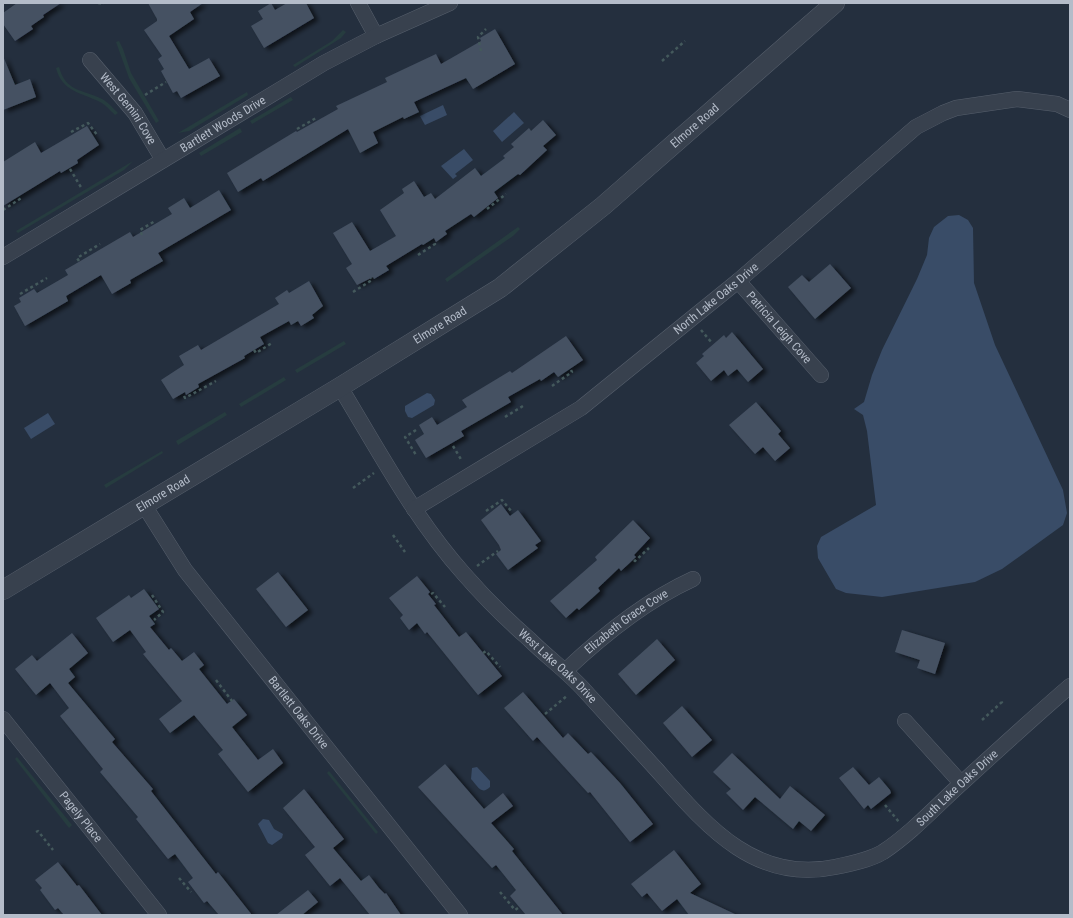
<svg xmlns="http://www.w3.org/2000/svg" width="1073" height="918" font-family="'Roboto Condensed',sans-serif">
<defs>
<filter id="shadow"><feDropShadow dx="4.5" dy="2.5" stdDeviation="2" flood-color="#0009"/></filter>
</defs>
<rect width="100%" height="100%" fill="#242f3e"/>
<g fill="#263c3f">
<polygon points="343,30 346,32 341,38 295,67 293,65 332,41"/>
<polygon points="119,41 123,49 131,73 159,121 156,123 129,78 116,42"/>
<path d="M59,67C66,92 82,89 102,99C108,102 113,108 118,113L115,115C110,110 105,104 98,101C79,92 62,91 56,68Z"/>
<polygon points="247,92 248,95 189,131 178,133"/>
<polygon points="291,97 293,100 252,124 250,121"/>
<polygon points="240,128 242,132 201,156 199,153"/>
<polygon points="133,161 124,170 18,233 16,231"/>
<polygon points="518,227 520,229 513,236 447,282 445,279"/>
<polygon points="344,341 346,344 297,373 295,370"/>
<polygon points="284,377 286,380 241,407 239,404"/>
<polygon points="225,412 227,415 178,445 176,441"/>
<polygon points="162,451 163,453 109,486 106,488 104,485"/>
<polygon points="17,757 72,825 69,828 15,759"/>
<polygon points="329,771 378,832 376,834 327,773"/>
</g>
<g fill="#394c67">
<polygon points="443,105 447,115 425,125 420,116"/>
<polygon points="514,112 524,123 502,142 493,131"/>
<polygon points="464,149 473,160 455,174 457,176 453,179 441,166"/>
<polygon points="959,215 968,220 973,228 974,283 995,345 1063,490 1067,513 1063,525 1002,569 975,582 882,597 846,593 836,589 818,558 817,546 821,537 876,505 867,431 863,415 854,409 864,402 872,375 882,350 917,279 927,255 929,238 934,227 948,216"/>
<polygon points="427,393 431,394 435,400 434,405 412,418 408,417 405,411 405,406"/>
<polygon points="48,413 55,424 31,439 24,428"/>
<path d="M477,767L490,781V787C481,796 477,785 471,779L472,768Z"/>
<polygon points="263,819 269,820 274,829 283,834 282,838 272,845 268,843 258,824"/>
</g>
<g fill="#455162" filter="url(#shadow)">
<polygon points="17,3 61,3 43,15 44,17 31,26 33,29 15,41 3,24 3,13"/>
<polygon points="148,3 203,3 190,12 194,19 169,36 189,69 209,58 220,76 181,98 177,91 173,93 161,71 164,69 158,59 162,56 144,30 157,21 157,19"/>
<polygon points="271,3 275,10 287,3 306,3 314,18 264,48 251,26 263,19 258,11"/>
<polygon points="495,29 515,64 473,89 466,78 414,102 419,112 404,119 403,117 373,132 378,143 360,153 348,129 263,181 261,178 238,192 227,173 296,131 297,132 338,109 336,106 387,82 385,78 436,54 441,64 481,41 480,38"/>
<polygon points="3,56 15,85 30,79 36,97 3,110"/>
<polygon points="543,120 556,135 543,146 547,150 520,175 518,174 494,192 498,198 474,217 471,214 445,231 447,234 436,242 434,238 423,245 422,244 386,266 389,270 374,279 373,277 357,285 346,268 352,264 333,233 352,222 370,251 396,236 380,210 404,193 402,189 414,181 424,197 431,193 435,199 475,168 481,176 505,158 503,156 514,147 511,144 529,128 531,131"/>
<polygon points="87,126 99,145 77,160 78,163 61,173 60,171 3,206 3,162 35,142 41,153"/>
<polygon points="219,190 231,210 158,253 163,261 130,280 131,283 112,294 101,275 66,296 68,301 25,326 14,306 21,302 19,298 34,289 37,293 68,275 65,270 130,232 133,237 172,214 168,208 184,198 190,208"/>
<polygon points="830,264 851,288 815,319 788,287 802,275 809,282"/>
<polygon points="309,281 323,306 312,315 314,318 301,326 298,321 291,325 289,321 260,337 264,344 244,356 245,358 198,384 199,387 186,395 185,392 173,399 161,380 184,365 179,356 198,345 201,350 279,304 275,298 287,290 289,293"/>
<polygon points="732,332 763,369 748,382 737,369 728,376 724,370 711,381 696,363 704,356 702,354 724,335 726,338"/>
<polygon points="566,336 583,360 558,377 554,372 541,381 540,379 508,397 511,402 461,431 464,436 426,458 415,440 424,434 419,425 432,417 437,425 467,407 462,400 510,371 512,373"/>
<polygon points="756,402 781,431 778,434 790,448 775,461 763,447 755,454 729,425"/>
<polygon points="501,504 510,516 518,510 541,541 535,545 538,548 508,570 496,554 501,550 499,545 481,520"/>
<polygon points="633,520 650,538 634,555 636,557 621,571 619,568 598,588 600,591 579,610 577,608 566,618 550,601 597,560 595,557"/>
<polygon points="278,572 308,610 286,627 256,589"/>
<polygon points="417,576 430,592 428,594 436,604 434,605 459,637 466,632 502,676 478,695 427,632 425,634 417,623 409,630 400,618 403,615 389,598"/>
<polygon points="144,589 159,609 149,616 155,624 150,627 169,650 171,648 182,661 194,652 204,665 199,669 227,704 234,699 247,715 232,727 258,760 273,749 283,763 248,792 218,754 223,750 194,715 170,733 159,719 182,701 143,654 146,652 130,630 113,642 96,618 129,595 131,598"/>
<polygon points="902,630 945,643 935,674 917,668 920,660 895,652"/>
<polygon points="72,633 88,653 69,669 75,677 68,683 115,739 112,742 153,789 151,791 216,874 218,872 252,915 219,915 207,901 204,903 188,882 193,878 175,854 168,859 136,819 138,817 100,772 103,769 60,716 69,708 50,683 36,695 15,669 32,655 37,661"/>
<polygon points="657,639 675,660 636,695 618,674"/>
<polygon points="523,692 563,738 568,733 588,754 591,752 620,783 653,824 630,842 590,792 588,793 537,737 533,741 504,708"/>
<polygon points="682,706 712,740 692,757 663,723"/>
<polygon points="732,753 780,799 790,786 825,815 811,831 799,821 793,829 755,797 743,810 726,793 731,789 713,772"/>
<polygon points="445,764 484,809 503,793 513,806 491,823 514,849 512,851 563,915 526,915 510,896 516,890 496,865 492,868 418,787"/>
<polygon points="853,767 869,785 879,777 890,790 891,793 871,809 868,805 864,809 839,778"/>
<polygon points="304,789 344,839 333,848 361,881 369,875 379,888 385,894 386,893 401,915 370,915 340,878 330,886 305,855 315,847 283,808"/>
<polygon points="674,850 701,884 690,893 737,915 689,915 677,899 662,911 647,893 642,897 631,884"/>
<polygon points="58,862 77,886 79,885 102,915 64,915 58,908 55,910 40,890 42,888 35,880"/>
<polygon points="308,890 318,902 302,915 276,915"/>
</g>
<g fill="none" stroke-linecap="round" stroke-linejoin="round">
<defs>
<g id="minor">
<polyline points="358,3 376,36"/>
<path id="s1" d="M90,60L135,113L163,160"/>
<path id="s2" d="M3,257L324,63L376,36L450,3"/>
<path id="s3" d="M738,281L821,375"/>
<path id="s4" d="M340,387C379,451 414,518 464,574C484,597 506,619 529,639C547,657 568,672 585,691C609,717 633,744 657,770C705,824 754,884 835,867C850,864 870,860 883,852C913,832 937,805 964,781C999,749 1034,717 1070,686"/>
<path id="s5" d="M144,505L185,570L460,915"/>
<path id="s6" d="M414,509L581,408L738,281L916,127L943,113L956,108L1017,99L1057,104L1070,110"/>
<path id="s7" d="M565,671C603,635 645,601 693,579"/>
<path id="s8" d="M3,719L159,915"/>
<polyline points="905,721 961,783"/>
</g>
<g id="tertiary">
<path id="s9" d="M3,590L340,387L500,288L603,206L835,3"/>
</g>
</defs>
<use href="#minor" stroke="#565f6c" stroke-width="16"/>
<use href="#tertiary" stroke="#565f6c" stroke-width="20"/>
<g stroke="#44595c" stroke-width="2.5" stroke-dasharray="3 3" stroke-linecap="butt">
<polyline points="98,3 104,4"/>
<polyline points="481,51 478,37 486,29"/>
<polyline points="662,61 685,41"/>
<polyline points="145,95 166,82"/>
<polyline points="297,129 316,118"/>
<polyline points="71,132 88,123 98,136"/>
<polyline points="70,169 82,189"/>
<polyline points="487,209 506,194"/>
<polyline points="3,210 23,197"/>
<polyline points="142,235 140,230 155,221"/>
<polyline points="418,255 435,244 433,241"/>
<polyline points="79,261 77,258 100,244"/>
<polyline points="353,292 372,280 371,278"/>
<polyline points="20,294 47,278"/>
<polyline points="701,330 712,343"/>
<polyline points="254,350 256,353 272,343"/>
<polyline points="552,386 572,372 571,370"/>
<polyline points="184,396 185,398 216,381"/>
<polyline points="505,417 523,406"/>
<polyline points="416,430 405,437 416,455"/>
<polyline points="453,446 462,461"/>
<polyline points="353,488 374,473"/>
<polyline points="486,511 502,500 512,512"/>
<polyline points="393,535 405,552"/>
<polyline points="634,560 635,561 649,548"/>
<polyline points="477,566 498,551"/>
<polyline points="431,594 433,593 445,607"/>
<polyline points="152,595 163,612 154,620"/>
<polyline points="483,653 486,651 500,667"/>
<polyline points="216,680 232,701"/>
<polyline points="545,714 568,695"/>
<polyline points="982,720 1002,702 1000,700"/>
<polyline points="885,805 899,822"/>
<polyline points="36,832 38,831 53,850"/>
<polyline points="179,878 191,892"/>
<polyline points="500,892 515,910 518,908"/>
</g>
<use href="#minor" stroke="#38414e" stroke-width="15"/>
<use href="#tertiary" stroke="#38414e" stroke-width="19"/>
</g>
<g text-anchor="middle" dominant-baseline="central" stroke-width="3" stroke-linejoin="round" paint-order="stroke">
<g font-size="12" fill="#b4bcc9" stroke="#1d2633">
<text stroke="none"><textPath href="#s1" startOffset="62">West Gemini Cove</textPath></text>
<text stroke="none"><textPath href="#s2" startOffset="257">Bartlett Woods Drive</textPath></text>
<text stroke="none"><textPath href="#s9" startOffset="835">Elmore Road</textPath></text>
<text stroke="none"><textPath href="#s6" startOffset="369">North Lake Oaks Drive</textPath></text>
<text stroke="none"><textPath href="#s9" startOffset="511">Elmore Road</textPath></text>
<text stroke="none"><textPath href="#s3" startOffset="62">Patricia Leigh Cove</textPath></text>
<text stroke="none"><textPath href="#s9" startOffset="187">Elmore Road</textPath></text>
<text stroke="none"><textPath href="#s7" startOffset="79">Elizabeth Grace Cove</textPath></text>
<text stroke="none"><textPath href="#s4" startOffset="356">West Lake Oaks Drive</textPath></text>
<text stroke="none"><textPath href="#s5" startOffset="259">Bartlett Oaks Drive</textPath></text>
<text stroke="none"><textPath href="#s4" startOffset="863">South Lake Oaks Drive</textPath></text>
<text stroke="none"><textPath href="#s8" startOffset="125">Pagely Place</textPath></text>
</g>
</g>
<rect width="1073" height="918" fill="none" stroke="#b4bcc9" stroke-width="8"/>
</svg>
